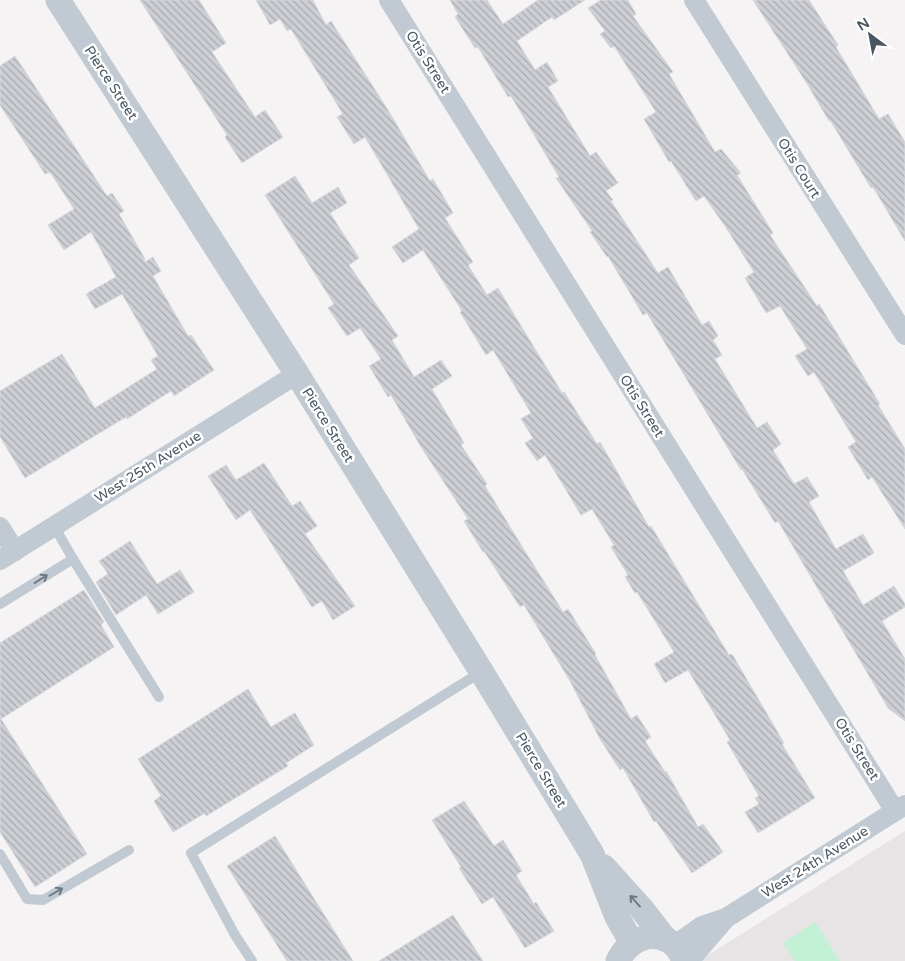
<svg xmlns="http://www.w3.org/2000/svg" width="905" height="961" font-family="'Varela Round',sans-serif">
<defs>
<pattern id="building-back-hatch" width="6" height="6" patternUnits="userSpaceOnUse" patternTransform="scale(1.25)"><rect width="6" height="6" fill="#cdcfd5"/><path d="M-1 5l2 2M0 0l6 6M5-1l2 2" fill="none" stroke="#a8abb0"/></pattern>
</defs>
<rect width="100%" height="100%" fill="#f5f3f3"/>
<polygon fill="#e6e4e5" points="905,831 905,961 701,961 705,957"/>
<polygon fill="#c3f1d5" points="815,922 840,961 795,961 783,943"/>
<g fill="url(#building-back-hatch)" stroke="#d7d9de">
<polygon points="140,0 199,0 226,43 212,52 255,117 265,110 283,137 242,163 225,137 227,135"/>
<polygon points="256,0 313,0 326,25 331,21 388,110 430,181 433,179 453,213 445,218 473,262 468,265 487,295 498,288 562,393 564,392 597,444 600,442 649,527 651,526 729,655 732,654 784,743 782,744 815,798 758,833 745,812 759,804 755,798 759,796 727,742 730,740 688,670 665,683 654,664 674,652 637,592 635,593 625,577 628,575 611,547 614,545 592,509 581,515 545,455 537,461 525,443 533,438 521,419 531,413 493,350 486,355 460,312 462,311 423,250 403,263 392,247 419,229 365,137 354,144 337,117 343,114 291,29 287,31 280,19 270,25"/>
<polygon points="450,0 487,0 503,24 538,0 585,0 554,20 552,17 517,41 535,70 547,62 558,81 548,87 590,156 596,152 618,183 606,191 613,200 611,201 658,273 668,267 702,325 709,321 718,336 713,340 722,355 715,359 757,428 767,422 781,444 773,450 794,484 807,477 819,496 809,502 836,549 863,534 874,553 843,571 863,605 894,586 905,604 905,607 882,621 905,659 905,721 888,708 778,521 775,523 742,469 741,470 647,313 643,315 608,256 607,257 590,232 592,231 556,178 559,177 511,96 508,97 478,47 475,48 455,17 458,14"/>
<polygon points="601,0 628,0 636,14 633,16 673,72 669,74 715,152 721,149 741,173 737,175 773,233 770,235 817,306 819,304 880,404 878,405 905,449 905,529 872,477 868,480 848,447 856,442 814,372 808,376 795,356 807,349 780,306 766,313 745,278 754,272 725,226 704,196 696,201 671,161 669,162 644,119 656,112 614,46 611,48 600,34 605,31 588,8"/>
<polygon points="753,0 809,0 838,45 836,47 879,119 888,114 905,142 905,241 873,187 871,188 830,120 829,121 806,82"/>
<polygon points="15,56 107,196 112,193 124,211 119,214 145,259 144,260 145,262 153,257 161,271 153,276 188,336 191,335 214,370 174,396 171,391 127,419 126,417 25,478 0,437 0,391 62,354 95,408 157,369 151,360 158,356 122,294 95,309 86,294 116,277 91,232 64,250 48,225 74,209 50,172 45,174 0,105 0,66"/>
<polygon points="295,176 312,203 338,187 347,203 330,213 359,258 349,265 398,336 392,340 414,377 441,360 452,376 432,389 464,443 461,445 487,484 485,486 523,548 563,612 568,609 596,654 595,655 631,719 637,715 651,737 645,741 665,772 666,771 698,827 703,824 723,852 692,873 656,821 654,822 623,768 620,770 600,739 570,681 524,605 520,607 484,551 483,552 464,521 468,519 421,447 391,395 388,397 369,366 381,359 360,328 347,336 328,308 334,304 265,195"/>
<polygon points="264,463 292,506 300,501 317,526 305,534 355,606 333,620 322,601 312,607 250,510 236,520 208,476 226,465 236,480"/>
<polygon points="130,541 157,584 180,570 194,592 158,614 146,595 116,615 96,582 108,574 99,561"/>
<polygon points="84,590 104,622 101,625 114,647 1,719 87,854 35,887 0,832 0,643"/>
<polygon points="248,689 271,727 295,713 314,745 286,763 288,766 255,786 206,816 205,813 173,832 154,801 161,796 138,759"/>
<polygon points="464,801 494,846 503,840 522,871 516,875 534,904 536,902 554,931 525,948 493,897 482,904 459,868 461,867 432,820"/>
<polygon points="275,836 353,961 287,961 227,866"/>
<polygon points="453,915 483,961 379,961"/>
</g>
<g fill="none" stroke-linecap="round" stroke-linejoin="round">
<g stroke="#c1cad2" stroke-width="10">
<polyline points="73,559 159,697"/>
<polyline points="0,604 73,559 54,526"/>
<polyline points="0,854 27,899 43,900 129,850"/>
<polyline points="252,961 235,935 191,853 481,672"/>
</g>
<g stroke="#c1cad2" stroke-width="20">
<polyline points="389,0 895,811"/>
<polyline points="694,0 905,335"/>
<polyline points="0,527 15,551"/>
<polyline points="0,560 297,374"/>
<polyline points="675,945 702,926 726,918 905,805"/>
<polyline points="689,961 726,918"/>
</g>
<g stroke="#c1cad2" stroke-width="25">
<polyline points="58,0 297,374 481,671 592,854 617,917 632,943"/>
<polyline points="604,867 641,908 665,939"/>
<path d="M618,961C633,930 672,927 684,961"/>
</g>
</g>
<defs><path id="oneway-shaft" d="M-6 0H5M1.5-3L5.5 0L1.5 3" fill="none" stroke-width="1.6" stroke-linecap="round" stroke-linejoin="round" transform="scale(1.25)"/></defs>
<g stroke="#6e7983">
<use href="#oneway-shaft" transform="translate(41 579) rotate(-32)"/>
<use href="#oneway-shaft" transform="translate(56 892) rotate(-30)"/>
<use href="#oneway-shaft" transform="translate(635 901) rotate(-132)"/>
</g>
<g text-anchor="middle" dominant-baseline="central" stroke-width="5" stroke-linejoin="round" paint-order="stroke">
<g font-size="14" fill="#4a5661" stroke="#fff">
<text transform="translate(428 62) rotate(58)">Otis Street</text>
<text transform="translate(111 83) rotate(57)">Pierce Street</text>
<text transform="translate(799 168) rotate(58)">Otis Court</text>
<text transform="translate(642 406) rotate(58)">Otis Street</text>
<text transform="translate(328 425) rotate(58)">Pierce Street</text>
<text transform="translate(148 467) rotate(-32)">West 25th Avenue</text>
<text transform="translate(857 749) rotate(58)">Otis Street</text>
<text transform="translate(541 770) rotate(59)">Pierce Street</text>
<text transform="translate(815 862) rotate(-32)">West 24th Avenue</text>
</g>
</g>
<g transform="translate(870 35) rotate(328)" stroke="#ffffff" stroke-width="4" paint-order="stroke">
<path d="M0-4L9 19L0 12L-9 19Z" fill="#4a5661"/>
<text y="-8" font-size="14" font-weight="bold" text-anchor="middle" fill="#4a5661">N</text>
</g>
</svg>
